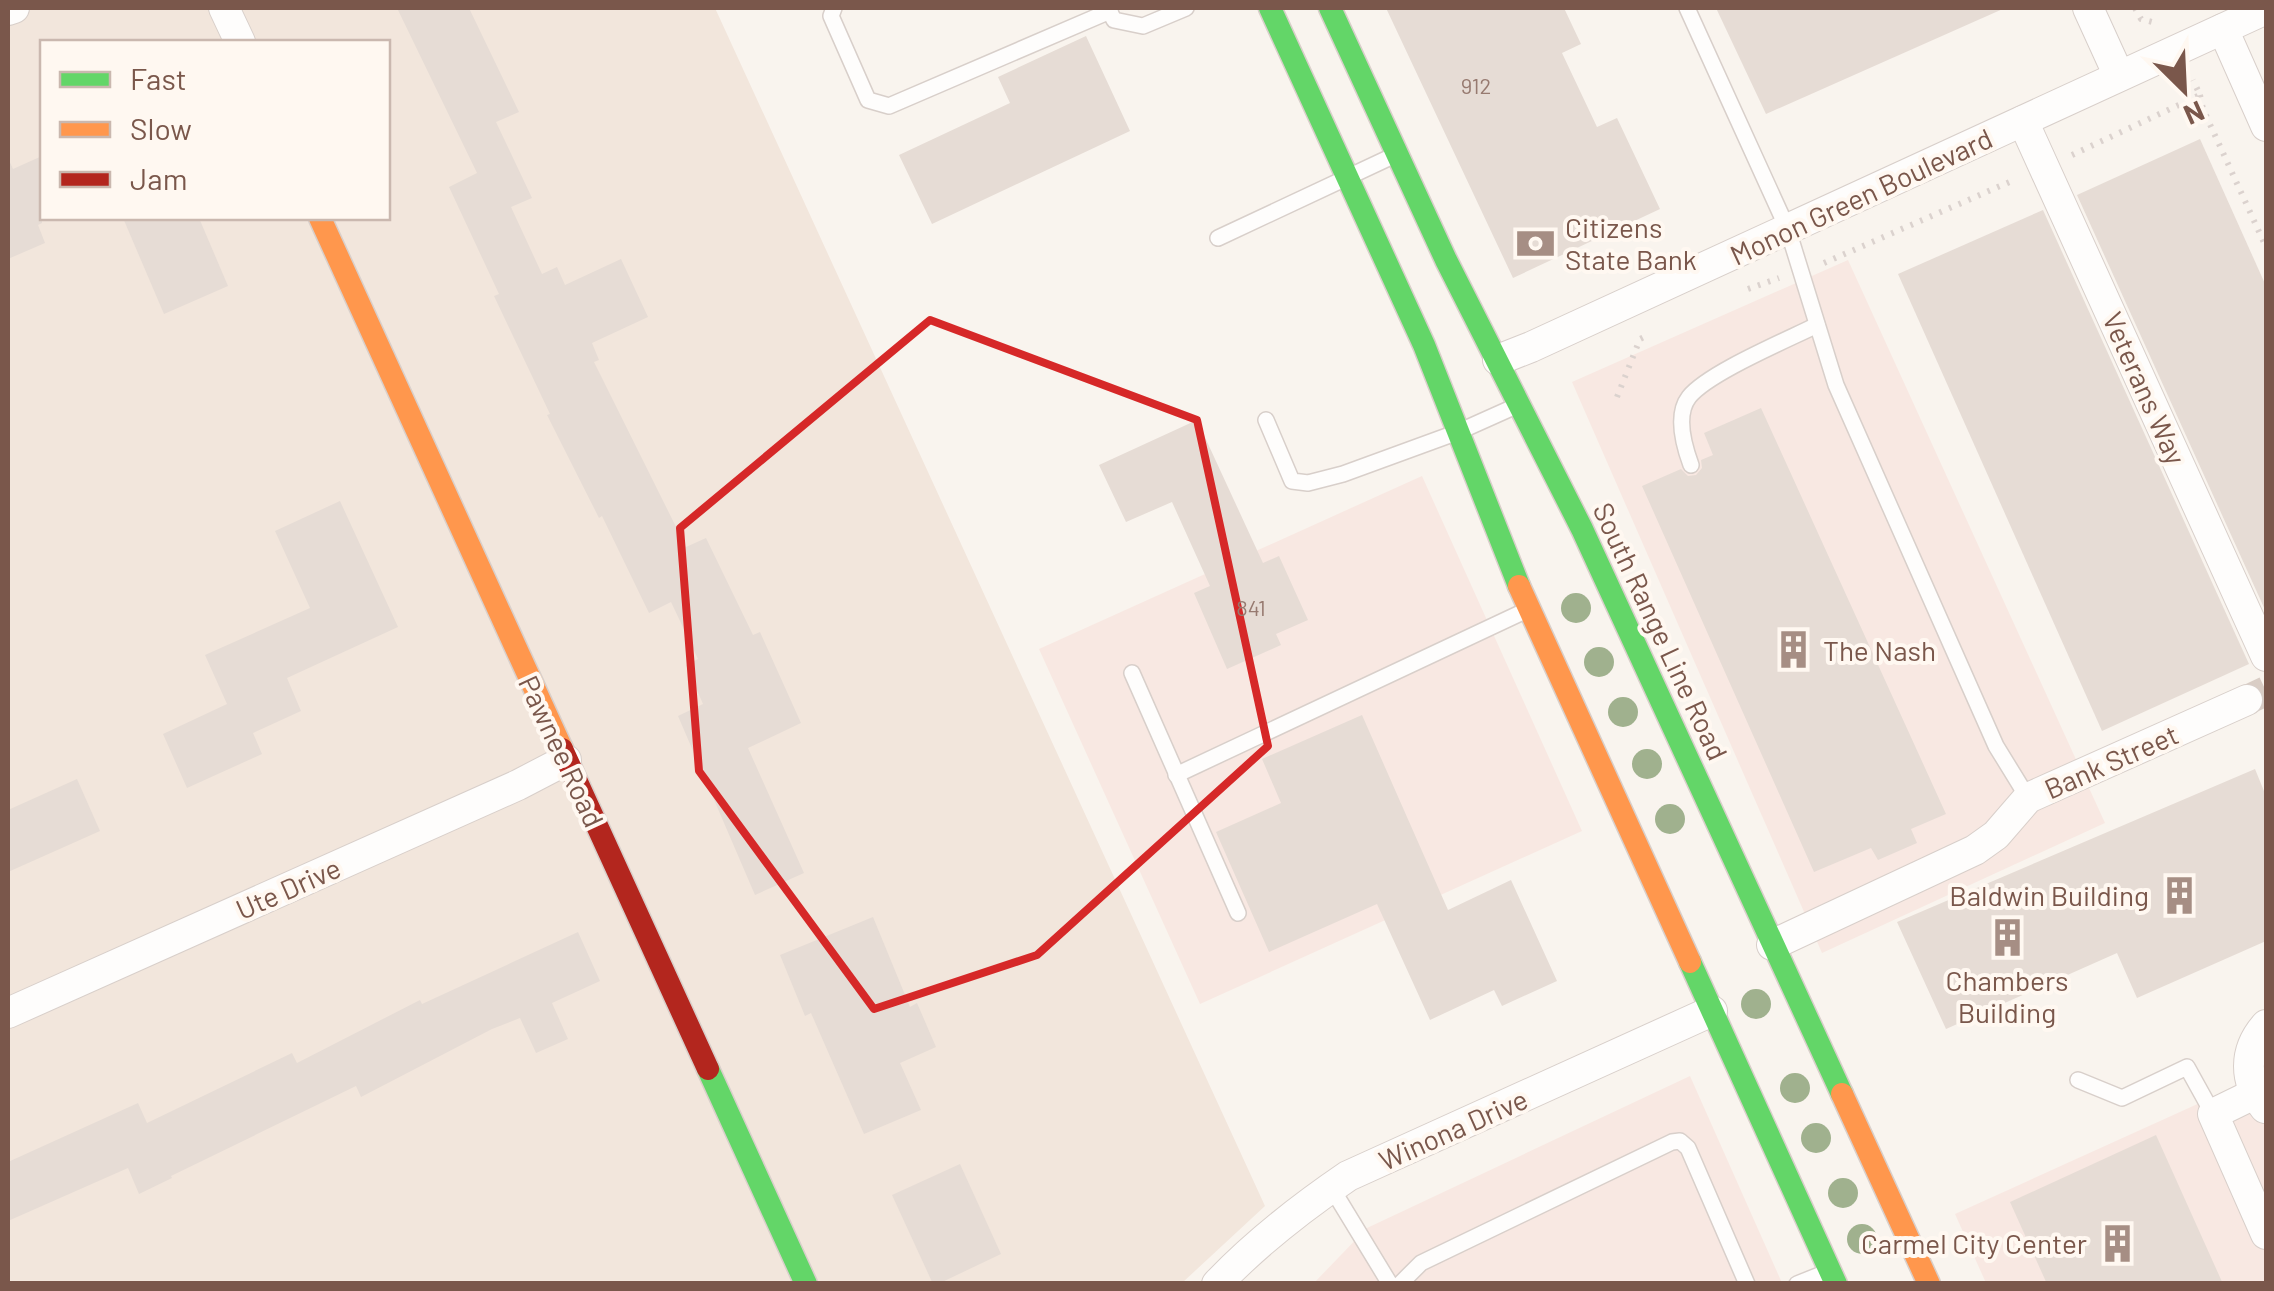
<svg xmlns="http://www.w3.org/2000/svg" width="2274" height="1291" font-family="Barlow,sans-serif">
<rect width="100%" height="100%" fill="#f9f4ee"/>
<path fill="#f2e6dc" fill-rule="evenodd" d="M8,8H715L1265,1206L1182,1283L8,1284ZM42,42H388V218H42Z"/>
<g fill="#f8e8e2">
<polygon points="1848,260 2105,823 1822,953 1572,382"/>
<polygon points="1422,476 1582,831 1200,1004 1039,649"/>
<polygon points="2266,1073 2266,1283 1986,1283 1955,1214"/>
<polygon points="1690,1076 1782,1283 1313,1284 1367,1228"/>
</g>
<g fill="#e6dcd5">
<polygon points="397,8 469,8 519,112 496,122 532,198 511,207 542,274 557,267 565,285 621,259 648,317 592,343 599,360 594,362 686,547 706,538 753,635 760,632 801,723 748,748 804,873 755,895 678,716 703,704 686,665 698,659 671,602 649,613 602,516 599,518 547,415 550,414 494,296 499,294 449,187 477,173"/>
<polygon points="1386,8 1564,8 1581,44 1562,53 1597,127 1617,118 1660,209 1513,278"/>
<polygon points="1716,8 2005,8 1766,114"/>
<polygon points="1086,36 1130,131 932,224 899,155 1010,103 998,77"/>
<polygon points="2200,139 2266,286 2266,612 2077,195"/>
<polygon points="42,156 42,223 38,225 45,243 8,259 8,158 13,169"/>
<polygon points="2043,210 2249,664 2102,731 1898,274"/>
<polygon points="123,218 199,218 228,286 164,314"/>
<polygon points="1761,408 1946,814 1911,829 1917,843 1878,860 1871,848 1814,872 1642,486 1681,469 1688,476 1696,475 1702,468 1701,460 1713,455 1704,433"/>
<polygon points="1197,420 1263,563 1279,556 1308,620 1276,634 1281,645 1227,669 1194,593 1210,586 1172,502 1126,522 1099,465"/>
<polygon points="340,501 398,627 287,678 301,711 253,733 262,754 187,788 163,734 227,704 205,655 310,608 275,531"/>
<polygon points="1362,715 1448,910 1511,880 1557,981 1502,1006 1494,990 1430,1020 1377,904 1269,952 1216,832 1281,803 1262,759"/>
<polygon points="2255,769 2266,796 2266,941 2137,998 2117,953 1946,1029 1897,922"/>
<polygon points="77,779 100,831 8,872 8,810"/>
<polygon points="873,917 910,1007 917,1003 936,1047 900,1063 921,1110 864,1134 811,1013 805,1016 780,955"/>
<polygon points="578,932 600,981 552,1003 568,1039 536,1053 520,1018 492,1029 361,1097 356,1086 171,1176 172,1178 139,1194 128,1168 8,1221 8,1162 138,1103 147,1123 292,1053 297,1063 420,1000 422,1004"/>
<polygon points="2156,1135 2223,1284 2047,1284 2010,1202"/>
<polygon points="960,1164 1001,1254 938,1284 933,1284 892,1195"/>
</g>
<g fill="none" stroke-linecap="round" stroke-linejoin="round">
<polyline stroke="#d9cdc5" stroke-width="30" stroke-dasharray="30 15" stroke-linecap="butt" points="2247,700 2266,691"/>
<defs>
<g id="lane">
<polyline points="834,8 831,16 868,100 889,106 1110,11"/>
<polyline points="1108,8 1114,20 1143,26 1186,8"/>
<polyline points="1687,8 1788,230 1836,385 1996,746 2028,798"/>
<polyline points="1218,238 1395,155"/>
<polyline points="1266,420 1292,481 1308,483 1343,474 1458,432 1516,406"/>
<path d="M1691,465C1684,446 1675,415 1689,397C1708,373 1787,340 1817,325"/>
<polyline points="1132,673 1238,913"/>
<polyline points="1176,775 1527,610"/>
<polyline points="2078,1080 2122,1098 2187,1067 2213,1114"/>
<polyline points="1331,1187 1390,1284"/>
<polyline points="1400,1284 1421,1263 1672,1142 1680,1141 1688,1148 1747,1284"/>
<polyline points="1797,1284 1827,1272"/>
</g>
<g id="street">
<polyline points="224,8 240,42"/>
<polyline points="2088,8 2119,76"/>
<polyline points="8,10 14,8"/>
<polyline points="2223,29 2266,126"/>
<polyline points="2023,121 2266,656"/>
<polyline points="1498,360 1531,347 2266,9"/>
<polyline points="1772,945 1975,850 1996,835 2028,798 2247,700"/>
<polyline points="8,1013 518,785 566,760"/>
<polyline points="2254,1094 2213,1114 2266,1234"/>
<path d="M2265,1108C2244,1081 2243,1051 2266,1025"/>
<path d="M1217,1284C1256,1243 1301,1208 1348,1176L1712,1011"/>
</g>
<g id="fast">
<polyline points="1270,8 1424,345 1519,586"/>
<polyline points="1330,8 1446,260 1582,529 1842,1094"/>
<polyline points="1690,962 1836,1284"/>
<polyline points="708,1069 806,1284"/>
</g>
<g id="slow">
<polyline points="320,218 562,749"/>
<polyline points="1519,586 1690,962"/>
<polyline points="1842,1094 1929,1284"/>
</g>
<polyline id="jam" points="562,749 708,1069"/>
</defs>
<use href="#lane" stroke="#d8cfca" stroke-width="18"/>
<use href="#street" stroke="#d8cfca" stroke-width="32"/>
<use href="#fast" stroke="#d9cfca" stroke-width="25"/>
<use href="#slow" stroke="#d9cfca" stroke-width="25"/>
<use href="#jam" stroke="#d9cfca" stroke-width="25"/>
<g stroke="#dbd2ce" stroke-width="6" stroke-dasharray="2.5 8" stroke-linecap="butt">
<polyline points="2135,8 2141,19 2156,23"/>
<polyline points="2200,95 2203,109 2266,247"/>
<polyline points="2072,155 2200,95 2193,80"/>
<polyline points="1824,263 2014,180"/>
<polyline points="1748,289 1779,278"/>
<polyline points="1617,397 1640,339 1646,336"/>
</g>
<use href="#lane" stroke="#fefdfc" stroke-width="15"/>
<use href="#street" stroke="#fefdfc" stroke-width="30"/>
<use href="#fast" stroke="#63d668" stroke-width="22"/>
<use href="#slow" stroke="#ff974d" stroke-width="22"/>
<use href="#jam" stroke="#b3261e" stroke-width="22"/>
</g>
<g fill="#a0b18e">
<circle cx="1576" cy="608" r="15"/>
<circle cx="1599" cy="662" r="15"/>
<circle cx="1623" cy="712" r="15"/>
<circle cx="1647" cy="764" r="15"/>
<circle cx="1670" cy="819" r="15"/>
<circle cx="1756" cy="1004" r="15"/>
<circle cx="1795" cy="1088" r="15"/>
<circle cx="1816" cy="1138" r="15"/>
<circle cx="1843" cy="1193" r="15"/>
<circle cx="1862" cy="1239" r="15"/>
</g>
<path fill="none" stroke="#d62828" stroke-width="8" stroke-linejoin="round" d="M930,320L1197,420L1268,746L1037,955L874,1009L699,771L680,528Z"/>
<defs>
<symbol id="bank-bare" viewBox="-9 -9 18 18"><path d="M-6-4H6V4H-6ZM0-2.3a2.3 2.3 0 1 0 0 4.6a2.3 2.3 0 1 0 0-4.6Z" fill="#a68e84" stroke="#fff8f1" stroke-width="2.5" paint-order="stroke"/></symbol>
<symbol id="building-bare" viewBox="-9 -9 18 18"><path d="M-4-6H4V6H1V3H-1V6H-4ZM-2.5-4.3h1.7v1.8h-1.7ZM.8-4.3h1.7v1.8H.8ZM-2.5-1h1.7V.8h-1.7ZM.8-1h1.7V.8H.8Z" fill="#a68e84" stroke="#fff8f1" stroke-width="2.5" paint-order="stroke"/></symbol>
</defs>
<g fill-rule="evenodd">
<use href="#bank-bare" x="1508" y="216" width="55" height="55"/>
<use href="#building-bare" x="1766" y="622" width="55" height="55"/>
<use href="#building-bare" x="2152" y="868" width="55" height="55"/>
<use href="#building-bare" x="1980" y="910" width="55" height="55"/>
<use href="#building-bare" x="2090" y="1216" width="55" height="55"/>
</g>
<g text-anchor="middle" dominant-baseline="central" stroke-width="8" stroke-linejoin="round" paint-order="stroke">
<g font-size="22" fill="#977a70">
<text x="1476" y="85">912</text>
<text x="1251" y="607">841</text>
</g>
<g font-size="28" fill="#7a574b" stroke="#fff8f1">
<text transform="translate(1861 196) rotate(-25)">Monon Green Boulevard</text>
<text transform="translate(2145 388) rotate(66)">Veterans Way</text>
<text transform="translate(1661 631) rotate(65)">South Range Line Road</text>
<text transform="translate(562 751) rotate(65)">Pawnee Road</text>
<text transform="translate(2111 761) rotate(-24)">Bank Street</text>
<text transform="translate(288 888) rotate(-24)">Ute Drive</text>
<text transform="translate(1453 1129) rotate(-24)">Winona Drive</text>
</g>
<g font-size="28" fill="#7a574b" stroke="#fff8f1" text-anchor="start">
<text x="1565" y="227">Citizens<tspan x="1565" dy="32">State Bank</tspan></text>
<text x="1823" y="650">The Nash</text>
<text x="2149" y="895" text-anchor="end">Baldwin Building</text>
<text x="2007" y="980" text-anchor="middle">Chambers<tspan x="2007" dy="32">Building</tspan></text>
<text x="2087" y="1243" text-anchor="end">Carmel City Center</text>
</g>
</g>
<rect width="2274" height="1291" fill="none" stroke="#7a574b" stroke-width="20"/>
<rect x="40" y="40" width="350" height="180" fill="#fff8f1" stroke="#cab8af" stroke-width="2.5"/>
<rect x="60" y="72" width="50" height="15" fill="#63d668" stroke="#cab8af" stroke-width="2.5"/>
<text x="130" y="90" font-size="30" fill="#7a574b">Fast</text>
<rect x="60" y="122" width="50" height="15" fill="#ff974d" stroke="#cab8af" stroke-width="2.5"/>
<text x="130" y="140" font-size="30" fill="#7a574b">Slow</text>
<rect x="60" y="172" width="50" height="15" fill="#b3261e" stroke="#cab8af" stroke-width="2.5"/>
<text x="130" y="190" font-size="30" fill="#7a574b">Jam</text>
<g transform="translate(2184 90) rotate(156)" stroke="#fff8f1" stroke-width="8" paint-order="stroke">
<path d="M0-8L18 38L0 25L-18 38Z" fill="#7a574b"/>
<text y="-15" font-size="28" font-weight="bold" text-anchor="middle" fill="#7a574b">N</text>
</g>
</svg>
